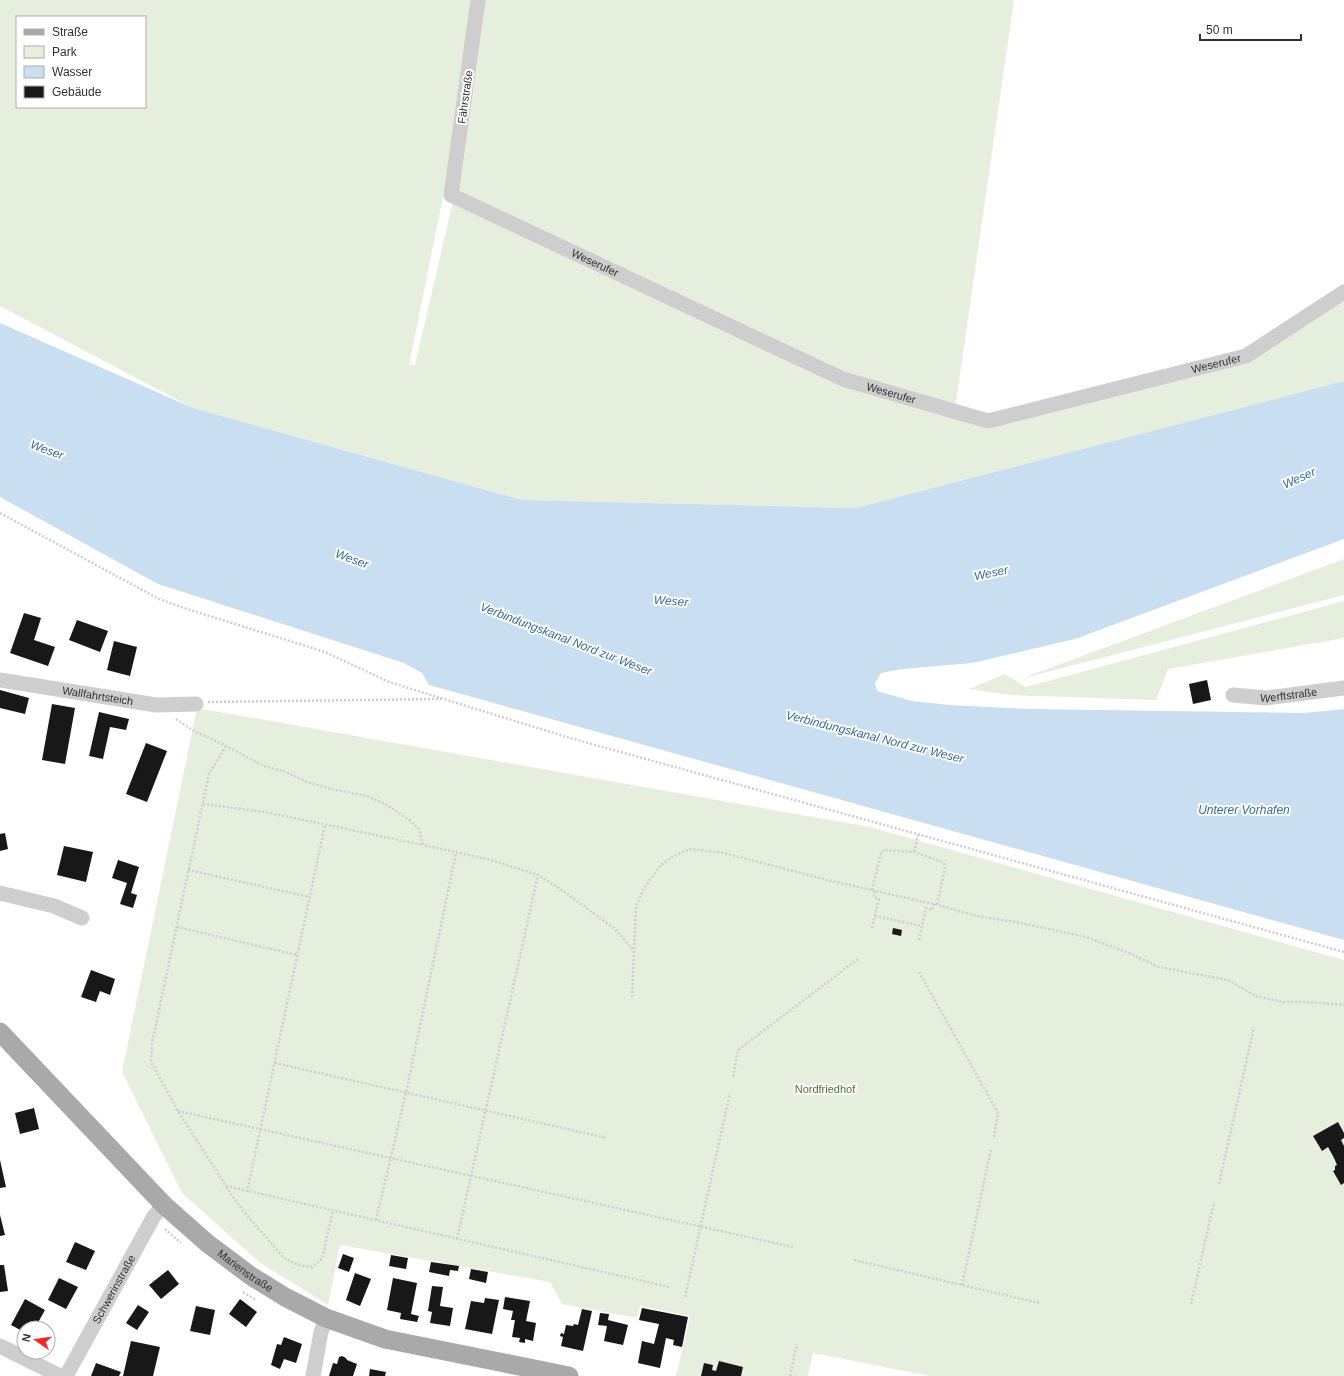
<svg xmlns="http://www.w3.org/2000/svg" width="1344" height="1376" font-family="Arial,sans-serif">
<rect width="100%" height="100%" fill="#fff"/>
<g fill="#e6efde" fill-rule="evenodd">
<path d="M0,0H1014L955,409L844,374L444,192L409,365H415L453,201L843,385L987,426L1249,359L1344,297V381L856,508L522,500L193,408L0,306ZM17,17H145V107H17Z"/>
<polygon points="1344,559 1344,595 1020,679"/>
<polygon points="1344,601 1344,638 1168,669 1156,700 1010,695 969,689 1005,674 1026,687"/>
<polygon points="197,708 870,827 1344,960 1344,1376 930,1376 813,1353 808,1376 676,1376 690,1316 640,1306 637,1318 562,1304 550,1282 340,1245 328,1305 259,1262 182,1193 122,1072"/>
</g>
<polygon fill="#c9def0" points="0,323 193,408 522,500 856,508 1344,381 1344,539 1075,639 972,663 902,669 881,673 875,683 877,691 912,701 950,705 1030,709 1304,713 1344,709 1344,940 429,685 422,673 404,663 158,584 0,497"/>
<g fill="#181818">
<polygon points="24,613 41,618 34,640 55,647 48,666 10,653"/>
<polygon points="77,620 108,631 100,652 69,640"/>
<polygon points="114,641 137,647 130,676 107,670"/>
<polygon points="1207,680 1211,700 1193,704 1189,684"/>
<polygon points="0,690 29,698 25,714 0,708"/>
<polygon points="52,704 75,708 65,764 42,760"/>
<polygon points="99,712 129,719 126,730 110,727 103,759 89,756"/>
<polygon points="146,743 167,751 147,802 126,794"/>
<polygon points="5,833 8,849 0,851 0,834"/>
<polygon points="64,846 93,852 86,882 57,875"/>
<polygon points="118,860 139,867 131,893 137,895 133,908 120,904 127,883 112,878"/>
<polygon points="893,928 902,930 901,936 892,934"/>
<polygon points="91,970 115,979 110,995 100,991 96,1002 81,997"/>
<polygon points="34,1108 39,1129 20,1134 15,1113"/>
<polygon points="1338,1122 1344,1133 1344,1138 1341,1140 1344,1146 1344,1183 1341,1185 1333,1171 1335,1170 1335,1166 1337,1165 1334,1158 1328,1147 1322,1151 1313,1136"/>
<polygon points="0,1160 6,1187 0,1188"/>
<polygon points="0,1215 5,1235 0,1236"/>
<polygon points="75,1242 95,1251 86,1270 66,1262"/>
<polygon points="343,1254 354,1258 349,1272 338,1268"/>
<polygon points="391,1255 408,1258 406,1269 389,1266"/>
<polygon points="431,1262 459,1266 458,1271 450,1270 449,1276 429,1272"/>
<polygon points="0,1265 4,1265 8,1291 0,1292"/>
<polygon points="471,1269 488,1272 486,1283 469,1279"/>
<polygon points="168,1270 179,1284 161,1299 149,1285"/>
<polygon points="355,1273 371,1279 360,1306 346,1300"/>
<polygon points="59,1278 78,1287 66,1309 48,1300"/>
<polygon points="393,1278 417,1283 411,1314 419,1316 417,1322 400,1319 401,1313 387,1310"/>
<polygon points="432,1286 443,1287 440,1306 453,1308 450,1326 430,1323 432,1312 428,1311"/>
<polygon points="505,1297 530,1301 526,1321 536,1323 533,1341 525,1339 525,1343 519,1342 520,1338 512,1337 515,1320 511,1320 513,1311 503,1309"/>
<polygon points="485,1298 499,1300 492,1334 465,1329 471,1301 484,1303"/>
<polygon points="25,1299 45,1310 35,1328 24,1328 24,1332 11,1325"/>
<polygon points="240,1299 257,1312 246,1327 229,1314"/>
<polygon points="138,1305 149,1312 137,1330 126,1323"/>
<polygon points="196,1306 215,1310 210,1335 190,1331"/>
<polygon points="642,1308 688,1317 682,1347 673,1345 674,1340 666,1338 660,1368 638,1363 642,1341 654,1344 659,1324 639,1320"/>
<polygon points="582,1309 592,1311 583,1351 561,1346 563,1337 560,1336 561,1333 564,1334 566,1325 573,1326 574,1324 578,1325"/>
<polygon points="600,1313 609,1314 608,1320 628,1325 623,1345 604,1341 607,1326 598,1325"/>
<polygon points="284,1337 302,1344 296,1363 284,1359 280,1369 271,1365 277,1344 281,1345"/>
<polygon points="131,1341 160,1347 153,1376 123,1376"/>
<polygon points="342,1356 346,1358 347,1360 357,1364 353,1376 329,1376 333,1363 337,1364 339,1357"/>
<polygon points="719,1361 743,1367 741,1376 701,1376 704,1363 713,1365 712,1370 716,1371"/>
<polygon points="96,1363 121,1372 119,1376 91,1376"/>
<polygon points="370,1369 386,1372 385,1376 369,1376"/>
</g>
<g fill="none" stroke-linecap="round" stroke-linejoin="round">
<g stroke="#cecece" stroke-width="2.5" stroke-dasharray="2 2" stroke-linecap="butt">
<polyline points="0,513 159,599 184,608 325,652 389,682 570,738 1344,952"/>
<polyline points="208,702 441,699"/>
<polyline points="176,719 194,731 226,746 264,766 286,772 307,782 331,789 367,796 387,805 408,819 419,829 423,845 491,860 538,875 563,891 614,928 634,951"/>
<polyline points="226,746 209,774 152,1043 151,1062 178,1111 226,1186 669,1287"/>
<polyline points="203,804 265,812 423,845"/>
<polyline points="914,852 918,835"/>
<polyline points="188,870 310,897"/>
<polyline points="872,890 881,853 884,850 914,852 940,861 944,864 945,868 937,905"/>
<polyline points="875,916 922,926"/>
<polyline points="177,927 297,955"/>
<polyline points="872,928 879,899 874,898 875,891"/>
<polyline points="919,940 926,908 932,910 934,904"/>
<polyline points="919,972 998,1113 994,1137"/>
<polyline points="632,997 636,907 644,888 661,865 674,856 690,849 724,853 827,880 934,904 977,916 1021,923 1086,937 1129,953 1159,967 1228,980 1256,996 1283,1002 1308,1002 1344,1005"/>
<polyline points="275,1063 607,1138"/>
<polyline points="733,1077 738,1050 858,959"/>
<polyline points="178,1111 793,1247"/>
<polyline points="1219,1184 1254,1027"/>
<polyline points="226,1187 244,1212 284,1258 298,1265 312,1267 322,1259 333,1210"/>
<polyline points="247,1192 325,825"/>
<polyline points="376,1220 406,1093 456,853"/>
<polyline points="165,1229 181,1243"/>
<polyline points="457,1239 538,875"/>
<polyline points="854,1260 1039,1303"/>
<polyline points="962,1285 991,1149"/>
<polyline points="243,1292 256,1300"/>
<polyline points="685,1297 730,1093"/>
<polyline points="1191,1304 1214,1202"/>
<polyline points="790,1376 797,1344"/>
</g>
<g stroke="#cecece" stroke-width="15">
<path id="s1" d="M478,0L451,195L843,379L988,421L1246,356L1344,292"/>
<path id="s2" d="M0,680L156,705L196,704"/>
<path id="s3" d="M1233,695L1266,698L1344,688"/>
<polyline points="0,893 54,906 82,918"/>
<polyline points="0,1346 60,1376"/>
<path id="s4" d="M66,1376L154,1216L164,1205"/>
<polyline points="313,1376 321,1332 326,1318"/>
</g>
<path stroke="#a9a9a9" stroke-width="19" id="s5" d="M0,1032L164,1205L207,1243L251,1276L285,1297L326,1318L385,1339L569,1376"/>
</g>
<g text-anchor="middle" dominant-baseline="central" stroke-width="4" stroke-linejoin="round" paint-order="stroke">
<g font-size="11" fill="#313131" stroke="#fff">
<text transform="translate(465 97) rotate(-82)">Fährstraße</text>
<text stroke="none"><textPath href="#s1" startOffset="356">Weserufer</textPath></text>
<text stroke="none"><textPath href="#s1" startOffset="1016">Weserufer</textPath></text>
<text stroke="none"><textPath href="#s1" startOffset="680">Weserufer</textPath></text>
<text stroke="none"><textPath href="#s3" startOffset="56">Werftstraße</textPath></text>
<text stroke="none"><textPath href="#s2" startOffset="99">Wallfahrtsteich</textPath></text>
<text stroke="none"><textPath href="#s5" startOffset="343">Marienstraße</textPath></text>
<text stroke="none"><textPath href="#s4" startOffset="99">Schwerinstraße</textPath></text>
</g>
<g font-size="11" fill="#4f7139" stroke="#fff">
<text x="825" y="1089">Nordfriedhof</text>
</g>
<g font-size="12" font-style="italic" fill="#366c9b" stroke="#fff">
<text transform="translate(47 450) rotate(20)">Weser</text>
<text transform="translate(1299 478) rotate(-24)">Weser</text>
<text transform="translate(352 559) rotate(20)">Weser</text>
<text transform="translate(991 573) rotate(-12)">Weser</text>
<text transform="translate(671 601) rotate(4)">Weser</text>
<text transform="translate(566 639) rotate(21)">Verbindungskanal Nord zur Weser</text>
<text transform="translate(875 737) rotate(14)">Verbindungskanal Nord zur Weser</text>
<text x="1244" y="810">Unterer Vorhafen</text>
</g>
</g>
<rect x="16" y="16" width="130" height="92" fill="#ffffff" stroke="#adadad"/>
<rect x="24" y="29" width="20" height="6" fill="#a9a9a9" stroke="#adadad"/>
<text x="52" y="36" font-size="12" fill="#313131">Straße</text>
<rect x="24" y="46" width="20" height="12" fill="#e6efde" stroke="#adadad"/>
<text x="52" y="56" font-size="12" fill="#313131">Park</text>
<rect x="24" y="66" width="20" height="12" fill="#c9def0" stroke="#adadad"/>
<text x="52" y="76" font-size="12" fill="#313131">Wasser</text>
<rect x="24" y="86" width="20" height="12" fill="#181818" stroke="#adadad"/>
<text x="52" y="96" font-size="12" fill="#313131">Gebäude</text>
<g transform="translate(36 1340) rotate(283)"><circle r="19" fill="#ffffff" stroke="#adadad"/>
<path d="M0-3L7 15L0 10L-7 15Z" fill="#f52625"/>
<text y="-6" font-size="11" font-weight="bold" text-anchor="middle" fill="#313131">N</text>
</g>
<path d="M1200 34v6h101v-6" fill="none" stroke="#313131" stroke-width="2"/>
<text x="1206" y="34" font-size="12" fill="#313131" stroke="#ffffff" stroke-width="3" paint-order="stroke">50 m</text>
</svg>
